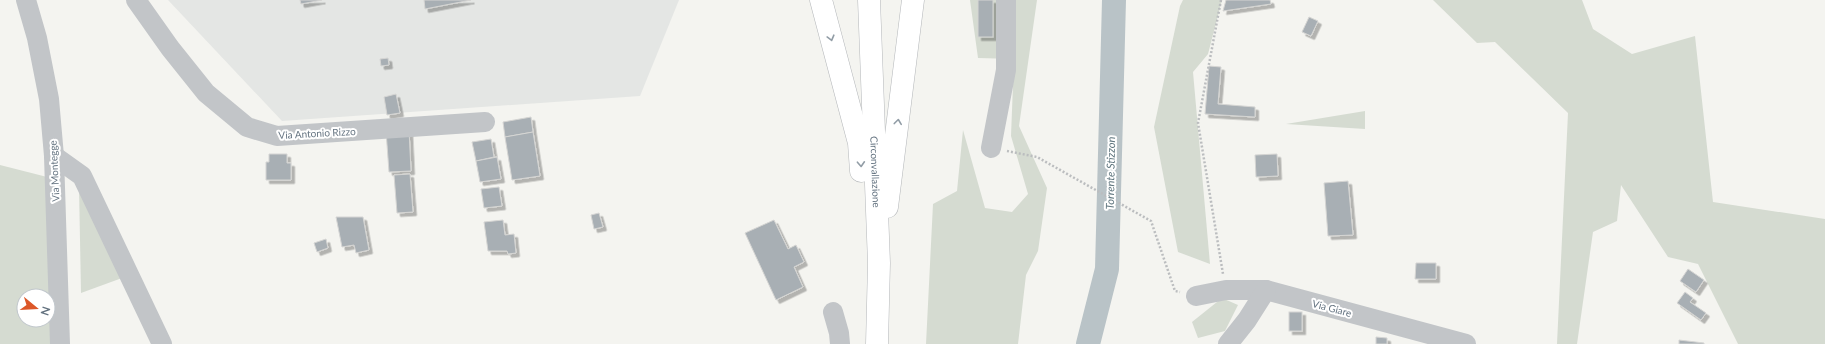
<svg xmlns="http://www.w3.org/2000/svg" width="1825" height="344" font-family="Lato,sans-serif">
<defs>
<filter id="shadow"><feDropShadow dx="3.5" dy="3.5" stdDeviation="0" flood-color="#0004"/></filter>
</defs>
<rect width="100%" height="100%" fill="#f4f4f0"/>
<polygon fill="#e4e6e4" points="168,0 679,0 640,96 282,121"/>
<g fill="#d5dbd1" fill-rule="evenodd">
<polygon points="970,0 1037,0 1019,126 1047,188 1038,251 1026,275 1018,344 926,344 933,204 957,191 963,130 985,208 1012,212 1028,194 1011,136 1014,59 978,58"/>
<polygon points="1183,0 1222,0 1208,54 1193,72 1210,264 1178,252 1154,127 1180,6"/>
<polygon points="1433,0 1582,0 1593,29 1632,54 1695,36 1713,202 1825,219 1825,344 1738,344 1698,264 1668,257 1621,185 1617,221 1593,232 1577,344 1557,344 1568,113 1495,42 1477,43"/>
<polygon points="1365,111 1365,129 1286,124"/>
<path d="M0,165L55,179L54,344H0ZM24,296H48V320H24Z"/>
<polygon points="79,187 122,278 81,293"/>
<polygon points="1222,298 1238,305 1225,331 1198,338 1192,322"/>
</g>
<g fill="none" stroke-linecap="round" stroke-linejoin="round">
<polyline stroke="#b9c3c7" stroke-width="24" points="1088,344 1107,269 1114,0"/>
</g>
<g fill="#a8afb4" stroke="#d5d5d3" filter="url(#shadow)">
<polygon points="300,0 322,0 301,4"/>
<polygon points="424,0 471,0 425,9"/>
<rect x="978" y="0" width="15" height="37"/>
<polygon points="1226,0 1270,0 1271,4 1223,11"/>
<polygon points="1309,17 1318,21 1311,36 1302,32"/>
<polygon points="388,58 389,65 381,66 380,59"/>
<polygon points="1209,66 1221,67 1218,104 1255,107 1255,117 1205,114"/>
<polygon points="396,94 400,113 387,115 384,97"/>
<polygon points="531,117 533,132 505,137 503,122"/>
<polygon points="409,130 411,171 389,172 386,131"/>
<polygon points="533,132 540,176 512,180 505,137"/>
<polygon points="491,139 494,157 476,161 472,142"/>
<polygon points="269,154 287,154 287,163 291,163 291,180 266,180 266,162 269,162"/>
<polygon points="1277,154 1278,176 1256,177 1255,155"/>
<polygon points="497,157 501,179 480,182 476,161"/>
<polygon points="410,174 413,212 397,213 394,175"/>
<polygon points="1348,181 1353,235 1328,236 1324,183"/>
<polygon points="499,187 502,206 484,208 481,189"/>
<polygon points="599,213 603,227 594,229 591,215"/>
<polygon points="336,217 363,217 369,250 356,253 354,245 342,247"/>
<polygon points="503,220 505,235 514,234 516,253 508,254 507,251 488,251 484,222"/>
<polygon points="774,220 788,249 796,245 804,262 794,267 803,287 776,300 745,233"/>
<polygon points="326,239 328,248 317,252 314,243"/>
<polygon points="1416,263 1436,263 1436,279 1415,279"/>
<polygon points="1688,269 1704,280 1696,292 1680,281"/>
<polygon points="1685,292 1693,298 1690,302 1706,313 1701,320 1677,303"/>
<rect x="1289" y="312" width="13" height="19"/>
<polygon points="1376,337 1387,338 1387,344 1376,344"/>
<polygon points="1679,340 1704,343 1704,344 1679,344"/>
</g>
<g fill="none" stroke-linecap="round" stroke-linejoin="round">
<defs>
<g id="highway">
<polyline points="821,0 859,143 861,171"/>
<path id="s1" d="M869,0L879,263L877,344"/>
<polyline points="887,207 913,0"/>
</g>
</defs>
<use href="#highway" stroke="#b4b7ba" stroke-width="23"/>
<g stroke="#bbbdbf" stroke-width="2.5" stroke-dasharray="2 2" stroke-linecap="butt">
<polyline points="1221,0 1198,123 1223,274"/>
<polyline points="1007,151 1037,157 1151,221 1175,291 1180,292"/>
</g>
<g stroke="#c2c5c8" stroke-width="20">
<polyline points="26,0 37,38 49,99 54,156 60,344"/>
<polyline points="136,0 170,48 206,93 247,127 277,136 485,122"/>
<polyline points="991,148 1006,70 1006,0"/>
<polyline points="54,156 82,176 162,344"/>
<polyline points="1196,296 1226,290 1266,290 1466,344"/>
<polyline points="833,312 839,333 840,344"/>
<polyline points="1228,344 1247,320 1266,290"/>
</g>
<use href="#highway" stroke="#fff" stroke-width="22"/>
</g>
<defs><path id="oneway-chevron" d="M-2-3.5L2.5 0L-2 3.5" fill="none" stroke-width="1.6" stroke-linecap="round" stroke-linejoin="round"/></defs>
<g stroke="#929da6">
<use href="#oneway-chevron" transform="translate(831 38) rotate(75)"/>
<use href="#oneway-chevron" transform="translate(898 122) rotate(-83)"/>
<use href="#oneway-chevron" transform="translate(861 164) rotate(87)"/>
</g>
<g text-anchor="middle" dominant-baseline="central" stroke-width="4" stroke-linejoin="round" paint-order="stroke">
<g font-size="10" fill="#647380" stroke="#fff">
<text transform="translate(317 133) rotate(-3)">Via Antonio Rizzo</text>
<text transform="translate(54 171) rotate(-93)">Via Montegge</text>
<text stroke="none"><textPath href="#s1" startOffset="172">Circonvallazione</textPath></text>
<text transform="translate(1332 308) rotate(15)">Via Giare</text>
</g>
<g font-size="11" font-style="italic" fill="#5f757e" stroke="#fff">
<text transform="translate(1110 173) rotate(-89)">Torrente Stizzon</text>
</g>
</g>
<g transform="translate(36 308) rotate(108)"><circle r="19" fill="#ffffff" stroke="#c1c7cc"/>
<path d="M0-3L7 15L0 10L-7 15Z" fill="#dc5728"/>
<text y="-6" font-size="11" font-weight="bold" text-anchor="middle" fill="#647380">N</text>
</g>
</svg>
